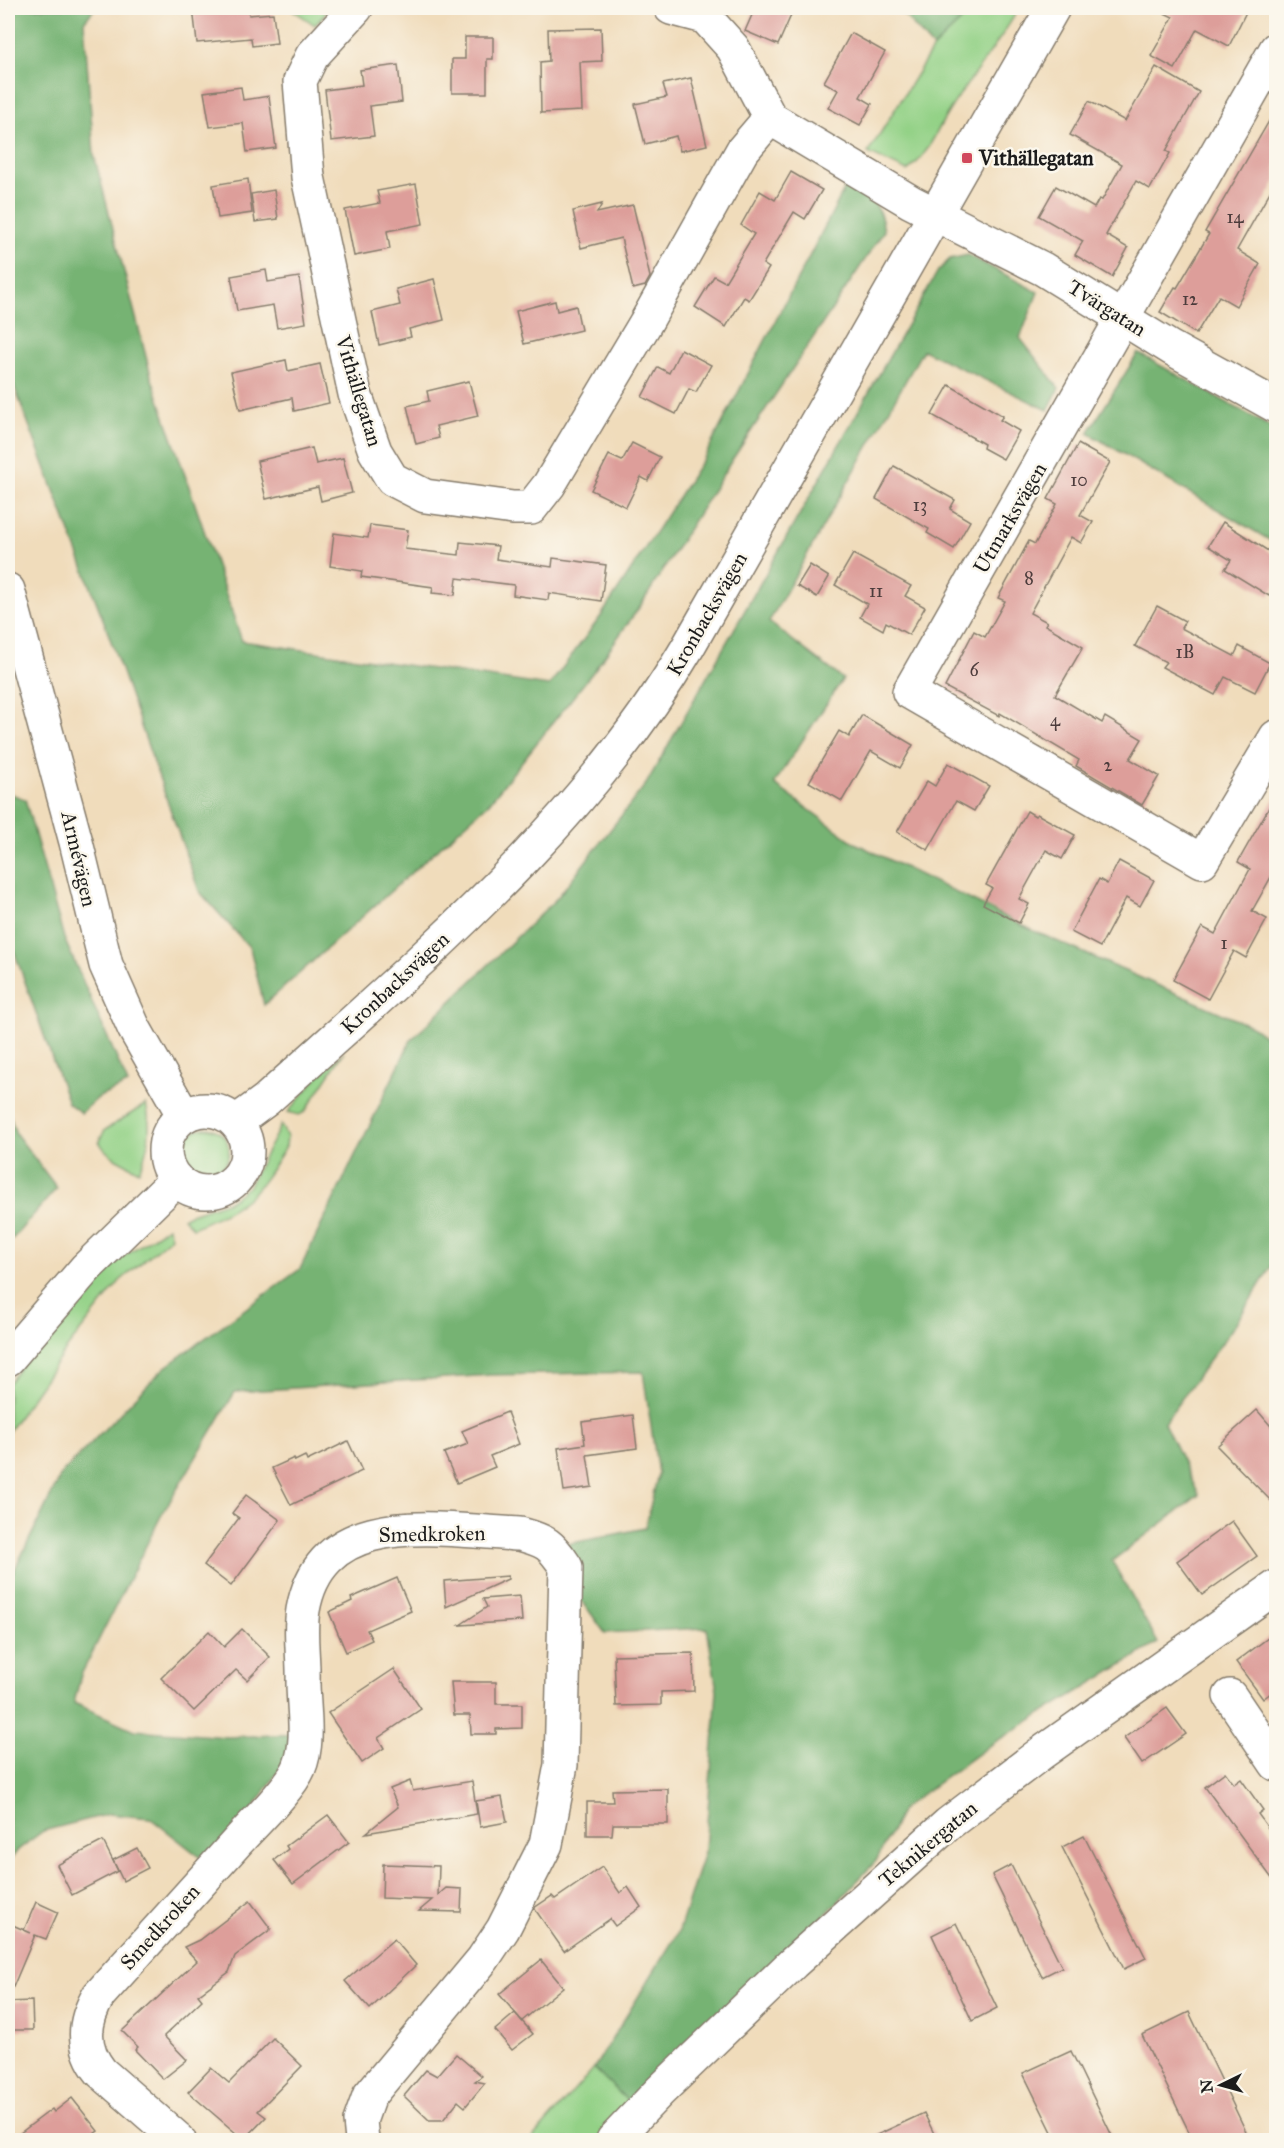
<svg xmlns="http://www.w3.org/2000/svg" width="1284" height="2148" font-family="'IM FELL Great Primer',serif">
<rect width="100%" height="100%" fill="#fbf7ec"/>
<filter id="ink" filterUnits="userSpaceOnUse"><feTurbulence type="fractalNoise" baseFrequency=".0167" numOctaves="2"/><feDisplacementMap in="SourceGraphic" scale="12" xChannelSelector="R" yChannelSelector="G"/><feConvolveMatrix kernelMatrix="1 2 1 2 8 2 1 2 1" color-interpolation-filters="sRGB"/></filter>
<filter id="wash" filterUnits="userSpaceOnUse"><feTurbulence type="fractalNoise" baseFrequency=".008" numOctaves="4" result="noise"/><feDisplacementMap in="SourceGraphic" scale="24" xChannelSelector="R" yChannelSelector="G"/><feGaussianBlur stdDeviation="1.35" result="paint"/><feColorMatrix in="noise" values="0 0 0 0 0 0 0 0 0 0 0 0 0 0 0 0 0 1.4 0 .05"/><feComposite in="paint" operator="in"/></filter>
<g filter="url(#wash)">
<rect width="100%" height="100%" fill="#f0dcbb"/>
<g fill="#93d186" stroke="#587651" stroke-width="1.5">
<polygon points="290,8 319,8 326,13 315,25"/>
<path d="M974,8H1019C999,44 971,76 949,111C935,133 928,156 907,171L868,153L933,48Z"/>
<polygon points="344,1052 305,1112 299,1115 288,1112 317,1078"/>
<path d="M146,1104C152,1129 149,1148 139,1171C125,1162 107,1158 99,1141L105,1130Z"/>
<path d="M281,1125L287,1137L286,1146C254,1199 248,1203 193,1228L183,1218L188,1215L229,1201L248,1187Z"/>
<circle cx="206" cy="1151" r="23"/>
<polygon points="168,1227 171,1237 120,1281 64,1352 8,1432 8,1384 21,1366 85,1293 122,1257"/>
<polygon points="594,2068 639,2112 614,2140 531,2140"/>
</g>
<g fill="#76b373" stroke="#496848" stroke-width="1.5">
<path d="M8,8H95L84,22L94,155L151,376L242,641L549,686L601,616L705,456L846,186C872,198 880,202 884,231L732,460L641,605L593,672L489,803L264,1005L250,948L199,891L106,627L8,370Z"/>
<polygon points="898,8 974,8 933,48"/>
<polygon points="968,255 1038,292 1020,338 1059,388 1048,410 923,350 769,622 843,679 774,784 855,843 1036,932 1253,1027 1276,1044 1276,1259 1234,1326 1164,1423 1199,1495 1112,1561 1158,1643 990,1745 903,1808 876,1861 639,2112 594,2068 679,1931 705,1849 717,1691 707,1628 605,1633 566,1579 553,1547 645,1528 658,1474 643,1372 492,1375 235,1392 161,1516 81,1675 74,1703 134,1730 227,1737 303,1734 214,1868 150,1818 109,1814 43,1831 18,1850 8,1863 8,1583 62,1473 164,1368 300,1269 411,1040 557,898 646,784 938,271 950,259"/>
<polygon points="1138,353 1276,430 1276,544 1088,433"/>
<polygon points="8,793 25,799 64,938 128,1084 99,1097 81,1113 68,1103 8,934"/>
<polygon points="8,1110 16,1134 57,1188 8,1244"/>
</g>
<g id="blocks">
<g fill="#dd9e9a">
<polygon points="193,8 248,8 249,15 273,13 277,43 252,46 251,38 197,43"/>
<polygon points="755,8 779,8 792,13 778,45 745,31"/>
<polygon points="1154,8 1248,8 1229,46 1197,29 1175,69 1151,56 1173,17"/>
<polygon points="601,28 602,61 580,62 582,111 541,113 540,62 549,61 548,29"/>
<polygon points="851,33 885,52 860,97 872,104 860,125 828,108 838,90 824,82"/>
<polygon points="465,37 493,37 493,59 487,59 487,93 452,93 452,59 465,59"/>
<polygon points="398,65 402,102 370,106 374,136 331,141 325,90 362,85 360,70"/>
<polygon points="1156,67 1199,92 1166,151 1170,153 1150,189 1136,181 1106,235 1128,248 1112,277 1075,255 1083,241 1039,216 1056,186 1094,208 1099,199 1102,200 1122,164 1070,135 1089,101 1125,121"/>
<polygon points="691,78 707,145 680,151 676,136 645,144 635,104 667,97 663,84"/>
<polygon points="241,87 243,100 269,96 276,148 247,152 243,123 210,127 204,92"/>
<polygon points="1276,109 1276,181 1237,250 1260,264 1236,306 1219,296 1196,334 1160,312 1175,287 1177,288 1209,234 1205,232"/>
<polygon points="791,172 822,190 805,219 794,212 763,264 769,268 749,300 744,297 726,327 695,307 714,276 725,282 754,234 741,225 760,191 775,200"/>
<polygon points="248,179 252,213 218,218 213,185"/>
<polygon points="416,184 423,224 387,231 390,249 354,256 345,210 380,203 377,191"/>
<polygon points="274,190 278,219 255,222 251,194"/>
<polygon points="602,204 597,213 633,205 650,277 645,286 633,289 621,238 581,248 573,211"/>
<polygon points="266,270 268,282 299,277 306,323 277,328 273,305 237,311 231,276"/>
<polygon points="434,279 444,320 409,329 411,337 379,345 372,312 400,305 396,289"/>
<polygon points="555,301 557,311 576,306 581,330 524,344 516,311"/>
<polygon points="681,349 711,365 696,392 689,389 676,414 642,397 658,367 669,373"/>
<polygon points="286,360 288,371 320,364 329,403 294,411 292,398 240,410 231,372"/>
<polygon points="469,381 478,416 436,426 439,438 416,444 407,406 429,401 427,391"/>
<polygon points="949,385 1003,416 1000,420 1019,431 1003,459 983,448 984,444 932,415"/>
<polygon points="632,443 660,457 648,481 641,477 626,507 591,490 609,455 622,461"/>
<polygon points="1078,444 1110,462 1080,515 1093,522 1081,543 1071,537 1030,613 1047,622 1045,625 1083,647 1055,695 1102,723 1105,717 1142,739 1130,759 1159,776 1142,805 1076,766 1079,760 1000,713 999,716 945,687 974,631 985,637 1005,601 998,598 1029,541 1035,544 1057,504 1048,499"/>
<polygon points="312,448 316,464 343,458 352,493 321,501 318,487 266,499 257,461"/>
<polygon points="894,466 955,500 950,509 970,521 954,549 927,533 929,529 876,499"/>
<polygon points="1223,522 1276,556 1276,584 1269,596 1225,569 1231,560 1208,546"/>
<polygon points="370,525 408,530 405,549 459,555 460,542 498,546 496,559 552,567 553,558 606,565 601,601 549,593 548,600 513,595 514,585 457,578 455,595 432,593 433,587 361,577 362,571 330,566 334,533 368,538"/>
<polygon points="853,554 911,586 905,596 925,607 909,635 886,622 883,630 860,617 867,604 835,585"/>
<polygon points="810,565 829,577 817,597 797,586"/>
<polygon points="1157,606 1185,621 1181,628 1234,656 1239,646 1270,663 1255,692 1225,677 1215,695 1162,667 1166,662 1135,646"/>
<polygon points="862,715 913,745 900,768 871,751 842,801 809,782 839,731 849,737"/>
<polygon points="948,763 989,786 974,811 956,801 928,850 897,832 927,781 935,786"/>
<polygon points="1276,795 1276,868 1252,911 1267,919 1246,958 1234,951 1208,999 1173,980 1202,927 1215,934 1250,869 1238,862"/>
<polygon points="1027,811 1035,816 1037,814 1075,835 1062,859 1046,850 1019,899 1029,904 1019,923 983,904 992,888 986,885"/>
<polygon points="1119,861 1154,880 1140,906 1126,898 1100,947 1071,932 1099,879 1107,884"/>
<polygon points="1257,1410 1276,1432 1276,1506 1217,1446"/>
<polygon points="507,1412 519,1444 490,1456 495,1467 457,1483 444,1453 468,1444 462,1431"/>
<polygon points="633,1415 637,1448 587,1455 592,1487 564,1491 558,1448 585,1444 582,1422"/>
<polygon points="348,1441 362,1471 291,1505 272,1468 294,1458 295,1461 305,1456 307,1461"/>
<polygon points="246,1495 280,1520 231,1586 204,1565 239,1518 232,1513"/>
<polygon points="1232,1521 1257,1556 1202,1595 1177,1561"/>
<polygon points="508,1576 508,1579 446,1607 444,1581"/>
<polygon points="397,1578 411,1611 367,1630 372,1640 346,1652 329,1612 352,1601 351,1598"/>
<polygon points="520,1596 522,1621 460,1625 487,1607 483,1599"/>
<polygon points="242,1629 270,1657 247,1680 236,1670 194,1711 161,1678 209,1631 224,1647"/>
<polygon points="1276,1632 1276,1689 1263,1699 1236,1662"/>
<polygon points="693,1653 694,1691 661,1692 661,1705 616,1706 614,1655"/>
<polygon points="394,1669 421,1709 378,1738 384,1748 362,1763 328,1713"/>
<polygon points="451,1682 496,1682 496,1704 522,1704 522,1728 496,1729 496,1734 471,1734 470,1715 454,1715"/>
<polygon points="1167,1708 1186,1734 1142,1764 1124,1738"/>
<polygon points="1225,1772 1234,1784 1241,1779 1263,1810 1258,1814 1276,1839 1276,1884 1205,1787"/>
<polygon points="410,1781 413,1791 472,1781 477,1814 366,1833 398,1807 390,1789"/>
<polygon points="668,1789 668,1824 613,1824 612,1835 587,1835 587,1802 613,1802 612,1790"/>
<polygon points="502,1797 507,1822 480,1827 476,1801"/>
<polygon points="328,1815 349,1842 293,1884 274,1860 288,1849 286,1846"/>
<polygon points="1084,1836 1146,1958 1124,1969 1062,1847"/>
<polygon points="103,1841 118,1871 72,1895 57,1865"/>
<polygon points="137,1848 148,1868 123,1881 113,1860"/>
<polygon points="383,1864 439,1866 438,1895 446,1888 462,1889 461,1912 419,1911 432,1900 382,1898"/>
<polygon points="1011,1865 1062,1967 1042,1977 992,1875"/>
<polygon points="602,1867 620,1893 628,1887 641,1907 615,1926 610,1919 564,1951 534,1908 552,1896 555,1899"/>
<polygon points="250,1901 271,1929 235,1956 229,1972 198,1995 202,2000 164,2036 187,2060 163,2079 135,2050 138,2047 122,2031 197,1961 184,1947 199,1940"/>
<polygon points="36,1902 58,1912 46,1939 35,1935 8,1999 8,1923 31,1933 24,1930"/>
<polygon points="956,1923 997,2008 972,2021 932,1935"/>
<polygon points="394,1939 416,1965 370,2009 345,1981"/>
<polygon points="541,1960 563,1987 522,2021 499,1994"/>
<polygon points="32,2001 33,2030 8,2030 8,2002"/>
<polygon points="1189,2012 1250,2140 1193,2140 1142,2035"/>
<polygon points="515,2013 533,2034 512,2050 495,2030"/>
<polygon points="273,2038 302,2066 258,2111 266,2117 244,2140 188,2092 211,2068 229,2083"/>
<polygon points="1071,2051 1114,2140 1056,2140 1023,2073"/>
<polygon points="456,2054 482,2076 475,2081 485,2083 465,2107 458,2101 443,2120 429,2120 404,2096 426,2070 437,2076"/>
<polygon points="72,2098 98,2131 85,2140 11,2140 52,2109 54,2112"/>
<polygon points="924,2113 937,2140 866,2140"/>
</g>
</g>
</g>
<g filter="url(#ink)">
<use href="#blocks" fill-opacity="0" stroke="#867c6c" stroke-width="1.5"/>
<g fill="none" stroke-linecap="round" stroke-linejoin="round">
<defs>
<g id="minor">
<polyline points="356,8 312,56 300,81 308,177 355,394 375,451 392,479 425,496 513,508 531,508 549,485 645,324 742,151 770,118"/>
<polyline points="671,8 705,17 733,48 770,118 911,202 1043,269 1171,348 1276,406"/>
<polyline points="1276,49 909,692 1202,861 1276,737"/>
<polyline points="8,590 76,842 106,965 134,1028 184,1116"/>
<circle cx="206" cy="1151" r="41"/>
<path d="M236,1122L266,1100C419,961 582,827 688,647L1053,8"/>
<polyline points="8,1359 86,1268 176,1180"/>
<polyline points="1230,1696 1276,1764"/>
<path d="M179,2140L101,2072C81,2047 83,2022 99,1995C145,1944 192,1892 238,1841C255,1822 290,1789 299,1768C310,1742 303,1709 303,1682C304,1658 299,1634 303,1610C322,1504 442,1531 520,1534C546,1541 551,1544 566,1567L561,1765L546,1844L503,1929L483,1959L369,2096L360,2121L362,2140"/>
<polyline points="613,2140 660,2091 793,1963 948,1824 1040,1754 1276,1587"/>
</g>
</defs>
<use href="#minor" stroke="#867c6c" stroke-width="36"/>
<use href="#minor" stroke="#fff" stroke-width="33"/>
</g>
</g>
<rect fill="#d1495b" stroke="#fbf7ec" stroke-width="2" x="961" y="152" width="12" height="12" rx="3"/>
<g text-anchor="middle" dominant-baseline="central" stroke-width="5" stroke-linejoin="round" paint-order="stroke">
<g font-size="18" fill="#4c3c3c">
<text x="1235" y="217">14</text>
<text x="1190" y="299">12</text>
<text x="1079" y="480">10</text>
<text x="920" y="505">13</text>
<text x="1029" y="578">8</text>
<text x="876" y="591">11</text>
<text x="1185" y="652">1B</text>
<text x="974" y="670">6</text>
<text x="1055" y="720">4</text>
<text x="1108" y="765">2</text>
<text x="1224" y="943">1</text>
</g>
<g font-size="21" font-weight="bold" fill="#1c1c1c" stroke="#fbf7ec" text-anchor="start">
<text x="979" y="158">Vithällegatan</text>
</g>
<g font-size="21" fill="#1c1c1c" stroke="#fbf7ec">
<text transform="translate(1107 308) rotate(32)">Tvärgatan</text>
<text transform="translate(359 391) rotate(73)">Vithällegatan</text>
<text transform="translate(1010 518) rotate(-60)">Utmarksvägen</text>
<text transform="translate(707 614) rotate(-60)">Kronbacksvägen</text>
<text transform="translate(79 859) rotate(77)">Armévägen</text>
<text transform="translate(395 983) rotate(-43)">Kronbacksvägen</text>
<text transform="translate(432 1534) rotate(-1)">Smedkroken</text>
<text transform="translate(928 1844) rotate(-40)">Teknikergatan</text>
<text transform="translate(160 1927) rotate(-48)">Smedkroken</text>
</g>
</g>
<rect width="1284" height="2148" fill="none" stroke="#fbf7ec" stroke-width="30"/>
<g transform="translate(1221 2085) rotate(265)" stroke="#fbf7ec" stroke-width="4.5" paint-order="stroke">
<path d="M0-4.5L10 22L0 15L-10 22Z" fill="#1c1c1c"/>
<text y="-9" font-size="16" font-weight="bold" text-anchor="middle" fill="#1c1c1c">N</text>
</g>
</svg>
